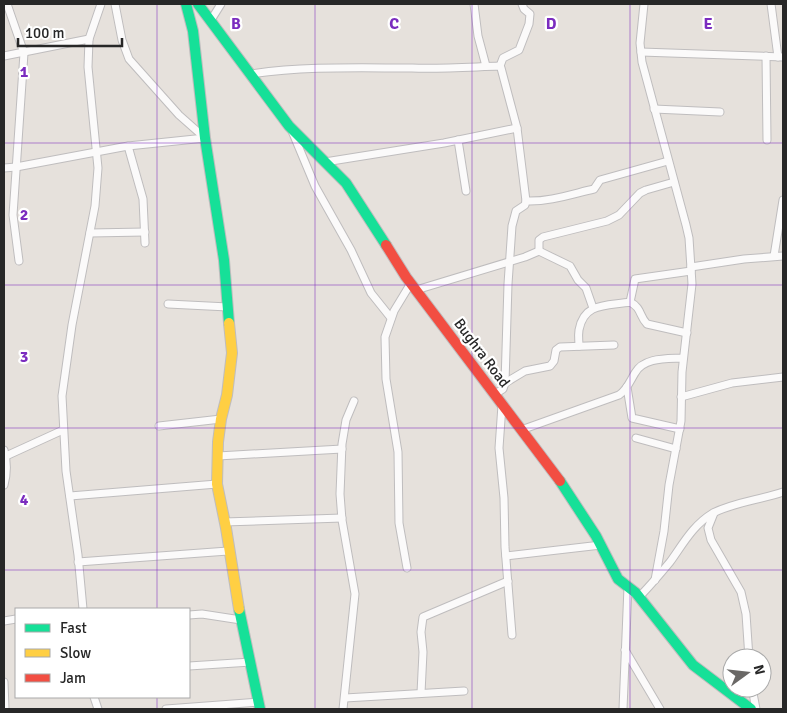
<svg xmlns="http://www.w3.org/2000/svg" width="787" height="713" font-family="Signika,sans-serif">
<rect width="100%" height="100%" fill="#e6e1dc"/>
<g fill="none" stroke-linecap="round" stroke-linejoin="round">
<defs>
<g id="street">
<polyline points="7,4 24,53 13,215 19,261"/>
<polyline points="115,4 122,40 129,59 179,115 205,138"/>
<polyline points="474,4 478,36 486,66"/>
<polyline points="644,4 640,43 642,62 686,225 689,238 692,284 682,372 681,421 669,485 664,531 655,580"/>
<polyline points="771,4 778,57"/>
<polyline points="211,20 221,4"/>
<polyline points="641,52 783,57"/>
<polyline points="4,56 89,39"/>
<polyline points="766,56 767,140"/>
<polyline points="500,66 503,58 519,50 529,24 530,14 524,9 522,4"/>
<path d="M251,74C304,66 358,68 412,68C441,69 470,67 500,66L501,68L517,128L526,201L525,205L516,211L512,226L508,284L505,383L503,389L495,394"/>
<polyline points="654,109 720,112"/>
<polyline points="292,131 315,186 351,250 371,293 391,318"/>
<polyline points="458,140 466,191"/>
<polyline points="128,146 143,199 145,243"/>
<polyline points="325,162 444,143 517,128"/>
<polyline points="4,168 16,167 128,146 205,138"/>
<path d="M526,201C549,202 572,194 594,189L600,180L668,161"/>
<polyline points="90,233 145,232"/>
<polyline points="539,251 539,240 543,237 607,221 619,215 640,193 646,190 674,182"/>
<polyline points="774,256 783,200"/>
<polyline points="691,267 744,259 783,256"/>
<polyline points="416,290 525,257 539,251 570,266 578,280 586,288 593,308"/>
<polyline points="630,302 635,279 691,271"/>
<polyline points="168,304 228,307"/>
<path d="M579,346C579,341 578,336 579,330C584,302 607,306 630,302C642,308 639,316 647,324L687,333"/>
<polyline points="505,383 525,371 550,366 554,361 556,350 560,347 614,345"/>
<polyline points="627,387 632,418 680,429"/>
<polyline points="681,397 732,383 783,377"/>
<polyline points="502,405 499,448 504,498 505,547 512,635"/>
<polyline points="159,426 221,419"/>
<path d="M521,430L619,395C627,390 630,381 635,373C644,357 667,359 683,358"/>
<polyline points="636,438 676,449"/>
<path d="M4,450C7,461 7,474 4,485"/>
<polyline points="6,456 63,430"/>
<polyline points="218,456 342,449"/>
<polyline points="70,496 217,484"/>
<polyline points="714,513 708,528 711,540 741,592 746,614 749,658"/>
<polyline points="224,522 342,518"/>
<polyline points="506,556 601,545"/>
<polyline points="78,562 228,551"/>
<polyline points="407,568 399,523 398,452 386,379 385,337 394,311 411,283"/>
<path d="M639,597C650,586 660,574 670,562C683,544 693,525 713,513C735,502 760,500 783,492"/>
<polyline points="83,609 78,555 66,471 62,396 72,325 95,206 98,168 88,67 89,39 101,4"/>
<polyline points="189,615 202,614 241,620"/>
<polyline points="4,621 16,619"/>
<polyline points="625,650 660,709"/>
<polyline points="189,666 251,662"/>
<polyline points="4,682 5,709"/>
<polyline points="752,688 756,709"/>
<polyline points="421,693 423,652 421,632 423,617 508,581"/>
<polyline points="94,697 98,709"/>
<polyline points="345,698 464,691"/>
<polyline points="166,709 259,702"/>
<polyline points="343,709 355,594 342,520 340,494 342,444 346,420 354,401"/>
<polyline points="623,709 628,587"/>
</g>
<g id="fast">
<polyline points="186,4 193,31 205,138 224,260 229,323"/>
<polyline points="198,4 289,126 346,183 386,245"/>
<polyline points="560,481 596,536 618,579 636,593 693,665 751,709"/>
<polyline points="239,609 260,709"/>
</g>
<polyline id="slow" points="229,323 232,353 227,395 221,419 218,442 217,484 226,528 239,609"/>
<polyline id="jam" points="386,245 406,277 560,481"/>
</defs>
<use href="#street" stroke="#bfbdbe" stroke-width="9"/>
<use href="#fast" stroke="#bfbdbe" stroke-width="12"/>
<use href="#slow" stroke="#bfbdbe" stroke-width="12"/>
<use href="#jam" stroke="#bfbdbe" stroke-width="12"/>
<use href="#street" stroke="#fbfafa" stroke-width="7"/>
<use href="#fast" stroke="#16e098" stroke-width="10"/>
<use href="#slow" stroke="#ffcf43" stroke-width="10"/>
<use href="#jam" stroke="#f24e42" stroke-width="10"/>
</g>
<path fill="none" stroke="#7b2cbf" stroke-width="1" stroke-opacity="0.55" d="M157,4V609M315,4V709M472,4V709M630,4V709M4,143H783M4,285H783M4,428H783M4,570H783M157,697V709"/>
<g text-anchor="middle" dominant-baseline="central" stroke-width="4.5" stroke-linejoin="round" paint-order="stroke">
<g font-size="15" fill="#272727" stroke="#fff">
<text transform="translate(482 353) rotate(53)">Bughra Road</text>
</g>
</g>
<g font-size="16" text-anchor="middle" font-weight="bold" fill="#7b2cbf" stroke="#fff" stroke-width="4.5" stroke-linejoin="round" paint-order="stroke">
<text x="236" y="29">B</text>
<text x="394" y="29">C</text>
<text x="551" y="29">D</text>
<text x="708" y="29">E</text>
<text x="24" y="77">1</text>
<text x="24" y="220">2</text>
<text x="24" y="362">3</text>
<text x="24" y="505">4</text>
</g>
<rect width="787" height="713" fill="none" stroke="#272727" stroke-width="10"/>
<rect x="15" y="608" width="175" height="90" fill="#ffffff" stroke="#a9a9a9"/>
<rect x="25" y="624" width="25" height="8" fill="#16e098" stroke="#a9a9a9"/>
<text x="60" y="633" font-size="15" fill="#272727">Fast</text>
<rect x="25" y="649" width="25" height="8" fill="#ffcf43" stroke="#a9a9a9"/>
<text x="60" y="658" font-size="15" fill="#272727">Slow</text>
<rect x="25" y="674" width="25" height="8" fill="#f24e42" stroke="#a9a9a9"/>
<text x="60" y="683" font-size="15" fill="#272727">Jam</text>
<g transform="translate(747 673) rotate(75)"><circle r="24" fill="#ffffff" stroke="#a9a9a9"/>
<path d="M0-4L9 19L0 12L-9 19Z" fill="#6a6866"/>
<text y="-8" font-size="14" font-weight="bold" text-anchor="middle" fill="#272727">N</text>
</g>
<path d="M18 38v8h104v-8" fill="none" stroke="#272727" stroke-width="2.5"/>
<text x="25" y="38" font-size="15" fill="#272727" stroke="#ffffff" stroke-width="4" paint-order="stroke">100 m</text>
</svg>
